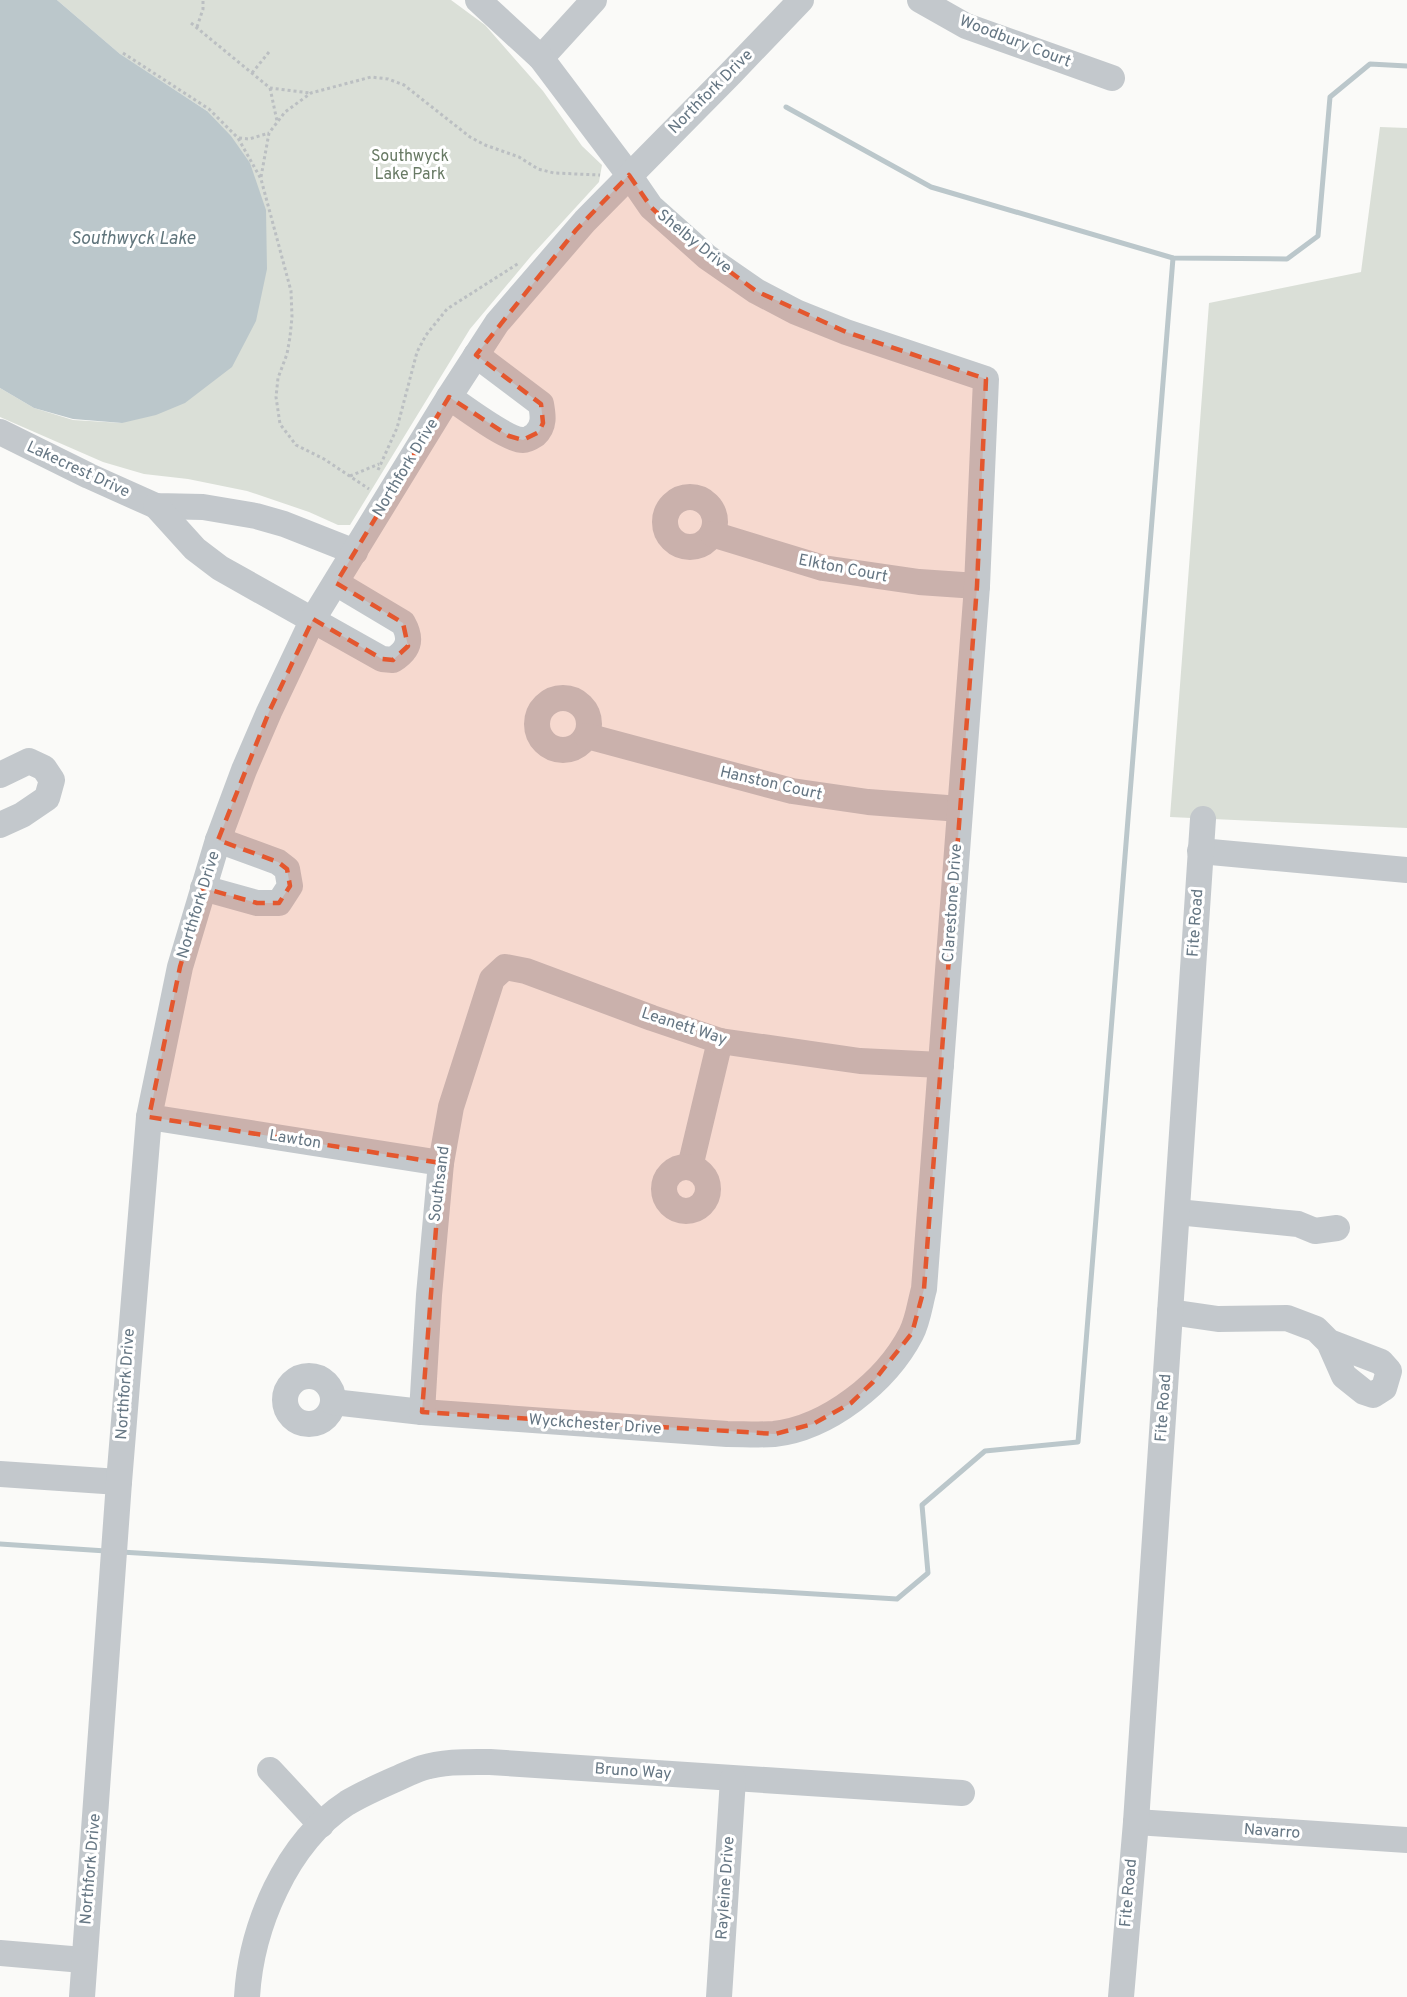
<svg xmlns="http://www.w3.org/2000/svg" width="1407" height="1997" font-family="Overpass,sans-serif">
<rect width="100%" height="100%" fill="#fafaf8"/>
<g fill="#dadfd7">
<polygon points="57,0 451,0 485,25 543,91 582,146 602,165 599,182 532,255 470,329 350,525 338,525 309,512 247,491 188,479 144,474 103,462 0,417 0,388 34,408 73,420 122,423 207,111 121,55"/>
<polygon points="1380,127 1407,128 1407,828 1170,817 1209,303 1361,272"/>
</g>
<polygon fill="#bbc7cb" points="0,0 57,0 120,54 207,111 231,136 250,163 266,210 267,269 256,321 232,367 185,403 156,415 122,423 73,419 34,408 0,388"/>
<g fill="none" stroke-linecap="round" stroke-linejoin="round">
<g stroke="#bbc7cb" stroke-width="5">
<polyline points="786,107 931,187 1173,258 1287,259 1318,236 1330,97 1370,64 1407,66"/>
<polyline points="0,1544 106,1551"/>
<polyline points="121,1552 897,1599 928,1573 922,1505 985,1451 1078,1442 1173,258"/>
</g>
<g stroke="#bbbfc2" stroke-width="3" stroke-dasharray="3 3" stroke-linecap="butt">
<polyline points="191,23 270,88 310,93"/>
<polyline points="197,27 203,9 203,0"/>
<polyline points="123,53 209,109 238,138 261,179 291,291 292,317 290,337 287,354 278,378 276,397 280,424 296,445 324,459 369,489"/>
<polyline points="252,73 269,52"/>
<polyline points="270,88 277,121"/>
<polyline points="239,138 249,139 269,133"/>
<polyline points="261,177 269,133 285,112 311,93 371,77 388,79 404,85 470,137 485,145 519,157 538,169 554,173 600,175"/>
<polyline points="378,470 397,428 417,352 426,335 447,309 519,263"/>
<polyline points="350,476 379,464"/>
</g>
<g stroke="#c3c8cc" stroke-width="26">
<polyline points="920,0 966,26 1112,78"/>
<polyline points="541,58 594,0"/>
<path d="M449,397C464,407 507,440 523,440C527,440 532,437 535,435C545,426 543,415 541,404L476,355"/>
<polyline points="0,432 89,476 156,506 203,507 256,516 284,524 355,552"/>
<circle cx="690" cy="522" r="25"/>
<path d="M156,506L195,549L220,568L382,659L393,660C409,650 412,639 403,623L336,583"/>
<polyline points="712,534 823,568 919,582 977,586"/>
<circle cx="563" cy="724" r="26"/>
<polyline points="587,736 792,791 868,802 960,809"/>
<polyline points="0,775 29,761 44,768 52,780 47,798 22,815 0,825"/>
<polyline points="1200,851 1407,870"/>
<polyline points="203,888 257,903 279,903 290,886 287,869 278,862 218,840"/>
<polyline points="149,1117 441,1163"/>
<polyline points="690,1167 720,1041"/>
<circle cx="686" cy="1189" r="22"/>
<polyline points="1177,1212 1298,1224 1315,1231 1337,1228"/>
<polyline points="1170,1312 1218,1319 1287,1318 1316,1329 1329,1342 1344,1376 1364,1392 1373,1395 1384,1388 1389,1371 1381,1362 1329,1342"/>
<circle cx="309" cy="1400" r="24"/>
<path d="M333,1402L422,1412L727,1434C743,1434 759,1435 774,1434C828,1428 886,1382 911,1334C918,1321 920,1303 924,1289L977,586L986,379L846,332L796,312L756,291L707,257L651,207L629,175L541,58L478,0"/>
<polyline points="422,1412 429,1295 441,1163 451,1107 492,979 505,967 526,971 652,1018 720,1041 860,1061 941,1065"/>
<polyline points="0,1474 119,1482"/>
<polyline points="270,1770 321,1825"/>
<polyline points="1136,1822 1407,1840"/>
<polyline points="0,1953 83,1960"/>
<polyline points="82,1997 119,1482 149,1117 180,967 218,840 244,770 269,712 313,619 449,397 497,323 585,221 731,73 801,0"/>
<path d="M247,1997C251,1927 286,1843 347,1803C362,1794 380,1786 396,1779C405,1775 413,1771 422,1768C444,1761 468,1762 490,1762L962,1793"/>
<polyline points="719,1997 733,1779"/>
<polyline points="1121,1997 1136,1822 1203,819"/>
</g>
</g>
<path fill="#e4572e" fill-opacity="0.2" stroke="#e4572e" stroke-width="4.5" stroke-dasharray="12 8" stroke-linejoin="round" d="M629,175L651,207L679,234L756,291L846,332L986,379L977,586L924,1289L912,1333L873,1382L851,1403L813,1424L775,1434L422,1412L441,1163L149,1117L180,967L203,888L257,903H279L290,886L287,869L278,862L218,840L269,712L313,619L382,659L393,660L408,646L403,623L336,583L449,397L509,436L523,440L539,432L543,423L541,404L476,355L576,230Z"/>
<g text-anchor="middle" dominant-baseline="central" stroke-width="6" stroke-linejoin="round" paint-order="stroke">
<g font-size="16" fill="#657683" stroke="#fff">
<text transform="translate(1015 42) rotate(21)">Woodbury Court</text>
<text transform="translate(711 92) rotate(-45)">Northfork Drive</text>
<text transform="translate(694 242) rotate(39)">Shelby Drive</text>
<text transform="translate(406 468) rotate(-59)">Northfork Drive</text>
<text transform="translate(78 470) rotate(25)">Lakecrest Drive</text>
<text transform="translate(843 569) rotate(11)">Elkton Court</text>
<text transform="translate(771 784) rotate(13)">Hanston Court</text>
<text transform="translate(953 903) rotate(-86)">Clarestone Drive</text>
<text transform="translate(199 905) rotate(-73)">Northfork Drive</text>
<text transform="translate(1196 923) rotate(-86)">Fite Road</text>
<text transform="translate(684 1027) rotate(18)">Leanett Way</text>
<text transform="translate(295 1140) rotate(9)">Lawton</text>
<text transform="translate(440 1184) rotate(-83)">Southsand</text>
<text transform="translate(126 1384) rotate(-86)">Northfork Drive</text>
<text transform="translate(1164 1408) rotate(-86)">Fite Road</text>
<text transform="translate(595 1425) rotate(4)">Wyckchester Drive</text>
<text transform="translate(633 1772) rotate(4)">Bruno Way</text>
<text transform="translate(1272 1832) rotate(4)">Navarro</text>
<text transform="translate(91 1869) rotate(-85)">Northfork Drive</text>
<text transform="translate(726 1888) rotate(-86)">Rayleine Drive</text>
<text transform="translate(1129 1893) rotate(-85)">Fite Road</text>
</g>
<g font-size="16" fill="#687a64" stroke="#fff">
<text x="410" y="157">Southwyck<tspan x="410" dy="18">Lake Park</tspan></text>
</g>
<g font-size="18" font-style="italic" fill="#60757c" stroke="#fff">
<text x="133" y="239">Southwyck Lake</text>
</g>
</g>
</svg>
